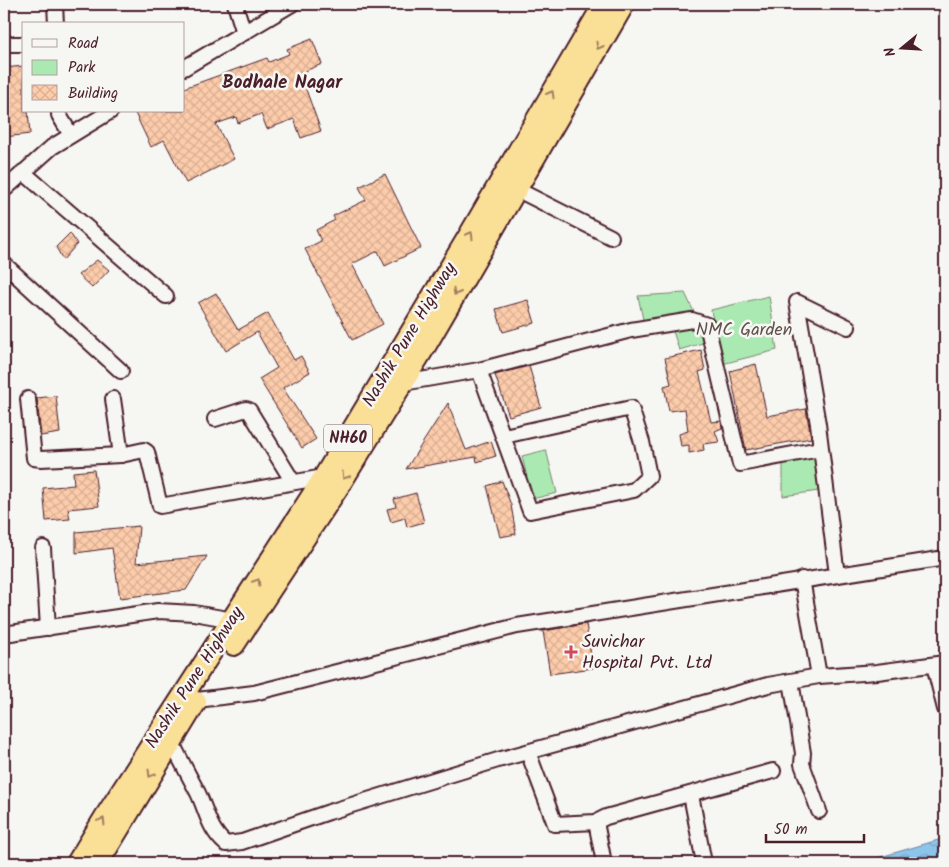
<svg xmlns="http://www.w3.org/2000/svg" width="949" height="867" font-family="Kalam,sans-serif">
<defs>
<pattern id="water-waves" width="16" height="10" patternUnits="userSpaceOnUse" patternTransform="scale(1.25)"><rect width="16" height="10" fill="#8cc5eb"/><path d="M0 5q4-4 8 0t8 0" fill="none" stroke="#7aa9ca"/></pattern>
<pattern id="building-cross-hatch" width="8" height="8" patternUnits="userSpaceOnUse" patternTransform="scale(1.25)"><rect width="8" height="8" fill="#fcccab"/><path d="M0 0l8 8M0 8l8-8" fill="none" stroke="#daaf93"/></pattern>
</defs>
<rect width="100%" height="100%" fill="#f6f6f2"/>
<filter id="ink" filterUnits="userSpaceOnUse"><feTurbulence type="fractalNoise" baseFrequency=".02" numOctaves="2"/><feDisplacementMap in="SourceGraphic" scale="10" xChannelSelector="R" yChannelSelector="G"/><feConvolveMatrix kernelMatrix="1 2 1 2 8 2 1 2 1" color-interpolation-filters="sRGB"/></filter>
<g filter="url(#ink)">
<g fill="#aaeab2" stroke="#7a846e">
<polygon points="685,293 694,312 644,324 638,296"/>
<polygon points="769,296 777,350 722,364 711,310"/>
<polygon points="690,324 702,330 706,342 679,350 672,328"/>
<polygon points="546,450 557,493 532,499 522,456"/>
<polygon points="815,455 819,491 783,496 783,462"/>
</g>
<polygon fill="url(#water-waves)" stroke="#72839e" points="945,838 945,863 860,863"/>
<g fill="url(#building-cross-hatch)" stroke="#4a1f2b">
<polygon points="312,39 322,64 300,73 321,131 301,138 294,119 267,129 261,114 238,123 236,117 216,124 234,159 186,183 164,140 151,147 134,111 184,111 184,88 267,58 269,62 289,54 287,49"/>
<polygon points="24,66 24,111 28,111 30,134 4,137 4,68"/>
<polygon points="385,174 421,248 385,266 378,251 352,264 383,324 352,340 305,249 321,241 316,230 335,220 333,216 366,200 359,187"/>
<polygon points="70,233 77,244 63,260 56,247"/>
<polygon points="97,260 109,270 92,288 78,275"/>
<polygon points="216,293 238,330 268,313 294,360 301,356 310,372 283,388 316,439 302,448 259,379 277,368 257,332 226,351 198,303"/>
<polygon points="528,300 535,323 503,332 496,309"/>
<polygon points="701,350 705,370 699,372 711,422 721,421 722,428 715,431 719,442 703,444 704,450 689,453 689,445 681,446 679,434 688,431 685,409 669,411 664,386 671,384 665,358"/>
<polygon points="756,364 767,416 806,409 811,438 746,450 730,371"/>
<polygon points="529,366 541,407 509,416 495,375"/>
<polygon points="56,396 60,433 41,436 37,398"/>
<polygon points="448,403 466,450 491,441 496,456 477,462 476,457 406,469"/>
<polygon points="94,470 99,506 68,509 70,519 46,521 43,488 74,485 73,472"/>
<polygon points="502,481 511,505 516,534 500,537 487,486"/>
<polygon points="416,493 424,522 407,527 405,518 391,522 387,509 396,507 394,499"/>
<polygon points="139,526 136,563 207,556 186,590 120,598 112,548 76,553 76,532"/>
<polygon points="586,624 593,668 550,674 543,631"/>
</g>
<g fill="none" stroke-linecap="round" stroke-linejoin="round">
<defs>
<g id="minor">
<polyline points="55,4 56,24"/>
<polyline points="235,4 244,33"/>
<polyline points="4,44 24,44"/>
<polyline points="184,68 292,4"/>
<polyline points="59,111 59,115 71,135"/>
<polyline points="23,172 166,296"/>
<polyline points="516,189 611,237"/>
<polyline points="4,190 52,147 111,111"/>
<polyline points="4,264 121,371"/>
<polyline points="479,370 530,511 634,490 649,476 642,442 631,408 504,436"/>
<polyline points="403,383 479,370 631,330 692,320 707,325 740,464 820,449"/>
<polyline points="28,399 34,458 41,459 121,455 144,450 147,452 160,506 324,477"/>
<polyline points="113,399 121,455"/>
<polyline points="215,419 246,409 249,410 293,482"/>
<polyline points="43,548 48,628"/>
<polyline points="837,575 818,424 797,302 848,327"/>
<polyline points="4,634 158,611 194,613 233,620"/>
<polyline points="934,665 945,709"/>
<polyline points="819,676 877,672 945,663"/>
<polyline points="791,681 803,753 802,764 819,811"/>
<polyline points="197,700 254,693 517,626 945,558"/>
<path d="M166,738L171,741C180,759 189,776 198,793C207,812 209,830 226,844L242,842L329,812L498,760L768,685L819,676L802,579"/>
<polyline points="528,752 555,824 596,822 606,817 773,771"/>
<polyline points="691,795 704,863"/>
<polyline points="596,822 604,863"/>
</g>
<g id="highway">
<polyline points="234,645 339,486 426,345 624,4"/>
<polyline points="77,863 105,817 324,477 467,239 604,4"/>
<polyline points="98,863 196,702"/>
</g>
</defs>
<use href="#minor" stroke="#4a1f2b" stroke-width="18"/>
<use href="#highway" stroke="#4a1f2b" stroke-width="24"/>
<use href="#minor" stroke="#f6f6f2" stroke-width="14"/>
<use href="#highway" stroke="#fadf96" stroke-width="20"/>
</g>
<defs><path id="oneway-chevron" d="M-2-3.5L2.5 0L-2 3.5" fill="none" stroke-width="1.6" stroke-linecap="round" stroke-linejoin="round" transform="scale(1.25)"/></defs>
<g stroke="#a27f60">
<use href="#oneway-chevron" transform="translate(599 46) rotate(120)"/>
<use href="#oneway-chevron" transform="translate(551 94) rotate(-60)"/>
<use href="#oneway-chevron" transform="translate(470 235) rotate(-60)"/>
<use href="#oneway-chevron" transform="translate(456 292) rotate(120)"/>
<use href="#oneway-chevron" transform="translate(345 476) rotate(122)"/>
<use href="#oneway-chevron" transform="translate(257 582) rotate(-58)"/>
<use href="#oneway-chevron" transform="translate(151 774) rotate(121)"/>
<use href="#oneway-chevron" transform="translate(102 821) rotate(-59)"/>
</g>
</g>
<path fill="#d1495b" stroke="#f6f6f2" stroke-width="2" d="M568.5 644.5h5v5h5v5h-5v5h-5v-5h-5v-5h5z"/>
<g text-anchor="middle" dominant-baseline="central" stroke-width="5" stroke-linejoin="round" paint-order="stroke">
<rect fill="#f6f6f2" stroke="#7e6067" stroke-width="1" x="324" y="424.5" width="48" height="27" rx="4"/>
<g font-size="16" font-weight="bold" fill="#4a1f2b">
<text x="348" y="438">NH60</text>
</g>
<g font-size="18" fill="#62524d" stroke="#f6f6f2">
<text x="744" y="330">NMC Garden</text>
</g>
<g font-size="18" fill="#4a1f2b" stroke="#f6f6f2">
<text transform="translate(410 335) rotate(-59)">Nashik Pune Highway</text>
<text transform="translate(195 678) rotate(-57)">Nashik Pune Highway</text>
</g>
<g font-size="18" fill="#4a1f2b" stroke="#f6f6f2" text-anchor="start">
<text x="582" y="642">Suvichar<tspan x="582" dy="21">Hospital Pvt. Ltd</tspan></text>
</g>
<g font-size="19" font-weight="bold" fill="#4a1f2b" stroke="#f6f6f2">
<text x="282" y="83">Bodhale Nagar</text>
</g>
</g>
<rect width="949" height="867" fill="none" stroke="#f6f6f2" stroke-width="20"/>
<rect x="10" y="10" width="929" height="847" fill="none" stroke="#4a1f2b" stroke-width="2" filter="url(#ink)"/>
<rect x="22" y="22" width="162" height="90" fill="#f6f6f2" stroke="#b1a0a2"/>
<rect x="32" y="39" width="25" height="8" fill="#f6f6f2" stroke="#b1a0a2"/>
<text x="68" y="48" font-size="15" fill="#4a1f2b">Road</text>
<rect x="32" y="60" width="25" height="15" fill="#aaeab2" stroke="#b1a0a2"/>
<text x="68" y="72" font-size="15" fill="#4a1f2b">Park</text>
<rect x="32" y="85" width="25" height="15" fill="url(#building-cross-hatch)" stroke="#b1a0a2"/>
<text x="68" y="98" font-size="15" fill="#4a1f2b">Building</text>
<g transform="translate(902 48) rotate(252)" stroke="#f6f6f2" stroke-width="4" paint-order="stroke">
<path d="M0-4L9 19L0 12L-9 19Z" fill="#4a1f2b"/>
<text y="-8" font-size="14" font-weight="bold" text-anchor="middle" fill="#4a1f2b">N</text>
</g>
<path d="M766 834v8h98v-8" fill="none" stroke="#4a1f2b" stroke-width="2.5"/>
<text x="774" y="834" font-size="15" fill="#4a1f2b" stroke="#f6f6f2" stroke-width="4" paint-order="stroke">50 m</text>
</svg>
